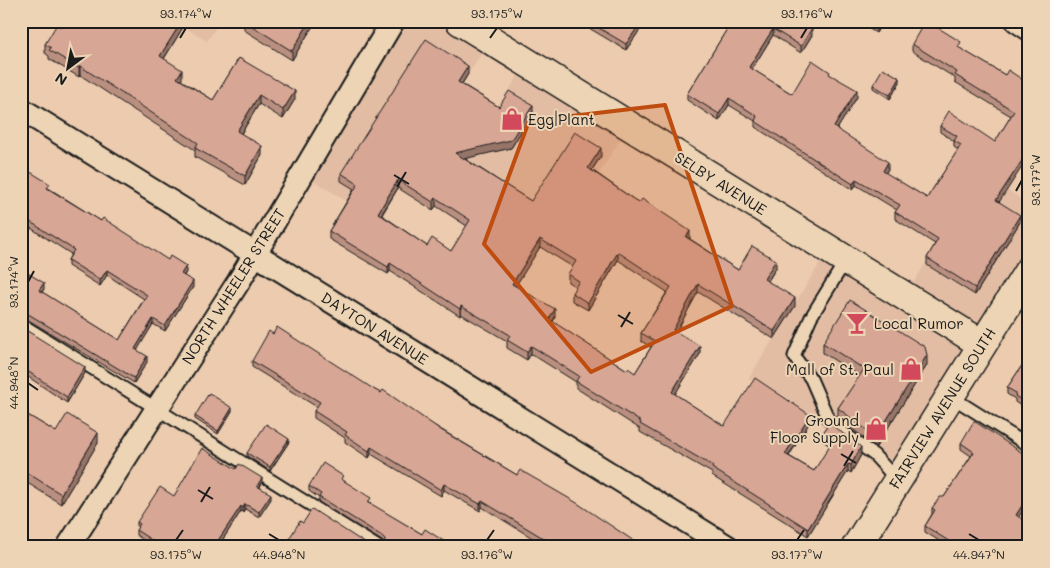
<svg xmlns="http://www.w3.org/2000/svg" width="1050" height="568" font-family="Mali,sans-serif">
<rect width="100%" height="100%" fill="#eccbaf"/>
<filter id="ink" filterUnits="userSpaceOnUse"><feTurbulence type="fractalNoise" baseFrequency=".02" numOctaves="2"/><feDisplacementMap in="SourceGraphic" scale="10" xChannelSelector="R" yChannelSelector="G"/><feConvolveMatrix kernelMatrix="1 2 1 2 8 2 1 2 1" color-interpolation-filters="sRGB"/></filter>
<g filter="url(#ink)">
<g fill="#e2bda4">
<polygon points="175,21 220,21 207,41"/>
<polygon points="398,21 462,21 490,39 378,220 304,175"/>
<polygon points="527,61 630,124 550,252 447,190"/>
<polygon points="981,173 1029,204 1029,273 903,476 749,378 833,242 909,290"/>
</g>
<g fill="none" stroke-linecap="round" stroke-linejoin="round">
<defs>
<g id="service">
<polyline points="846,260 811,317 794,356 811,379 828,418 837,428 874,455 897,480"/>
<polyline points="21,324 378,547"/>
<polyline points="950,396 1029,446"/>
</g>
<g id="minor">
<polyline points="1017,21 1029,29"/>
<polyline points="21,109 728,547"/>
<polyline points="68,547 239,281 393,21"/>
</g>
<g id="tertiary">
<polyline points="460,21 982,344"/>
<polyline points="856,547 1029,270"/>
</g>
</defs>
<use href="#service" stroke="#1c1c1c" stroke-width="15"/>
<use href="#minor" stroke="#1c1c1c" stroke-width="26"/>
<use href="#tertiary" stroke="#1c1c1c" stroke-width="31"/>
<use href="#service" stroke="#ecd4b4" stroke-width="11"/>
<use href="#minor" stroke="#ecd4b4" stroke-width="22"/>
<use href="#tertiary" stroke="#ecd4b4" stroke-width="28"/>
</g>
<g fill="#b98f80" stroke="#1c1c1c" fill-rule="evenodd">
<polygon points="182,21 182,29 164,59 182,79 181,80 213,100 239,58 295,99 283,119 259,104 241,134 262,155 245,185 195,157 195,150 80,75 79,77 49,59 49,56 45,53 45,44 61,27"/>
<polygon points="244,21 316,21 292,60 244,30"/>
<polygon points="577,21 646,21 626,50"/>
<polygon points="732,21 812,35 801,53 773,35 752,69 792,94 830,75 857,97 837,129 888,169 885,173 927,198 958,150 954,147 954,141 940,132 940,126 995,142 1011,116 955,82 955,78 912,51 912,44 961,49 1005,75 1029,84 999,202 1020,222 975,295 927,265 927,258 935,244 895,219 895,212 897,210 856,185 853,190 755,127 755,121 729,105 719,121 687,100 687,94"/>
<polygon points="856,21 883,21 876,33"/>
<path d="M468,74L462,84L499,107L533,113L511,148L464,158L507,186L531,201L601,156L592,170L690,239L738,270L776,268L768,281L795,306L774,339L698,292L676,332L700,354L675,394L724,426L810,422L789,456L814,471L830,446L823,441V433L861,455L851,473L848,471L808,536L712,476V473L640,432V429L576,388V382L533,355L531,354L527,360L507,348V341L461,314L460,316L390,271L388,274L329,239V231L354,189L341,181V173ZM398,188L433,210L436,206L467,226L451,251L427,246L382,215ZM540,247L573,267L568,274V282L576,287L572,293V301L588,310L618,260L667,292L641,333V341L651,347L635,373L627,370L553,322L555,317L515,286Z"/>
<polygon points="900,82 890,99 873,88 873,85"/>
<polygon points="21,175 50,189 101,221 186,272 184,276 193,287 165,331 153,324 137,350 147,362 134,383 25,318 21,317 21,269 44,289 42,292 119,340 144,299 107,275 100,286 68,266 68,260 71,254 29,227 21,240"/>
<polygon points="21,327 85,373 67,403 21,372"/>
<polygon points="823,343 927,365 876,447 838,418 838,408 860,376 823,353"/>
<polygon points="1029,355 1029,411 1015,402 1015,399 1007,394 1007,388"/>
<polygon points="252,361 375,390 517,475 643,547 547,547 482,507 480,511 444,490 441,496 371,454 369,458 345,442 345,438 314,418 314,411 317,407 252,367"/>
<polygon points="21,411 56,432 98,443 61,504 21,479"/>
<polygon points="232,411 218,434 195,419 195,416"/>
<polygon points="289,442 270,471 247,456 247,453"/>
<polygon points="961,443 1024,454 1029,453 1029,501 1018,517 1029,547 949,547 925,532 925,526 932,514 932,508 944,497 971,456 961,449"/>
<polygon points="236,469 262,483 260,487 271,499 259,517 245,509 243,513 241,511 220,544 222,547 154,547 136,535 136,530 138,528 137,527 137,522 174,496"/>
<polygon points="343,480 371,503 370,504 422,534 385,546 385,544 382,541 319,502 319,498 309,491 309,486"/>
</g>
<g fill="#967468" stroke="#1c1c1c">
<polygon points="182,21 182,29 160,65 160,56"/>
<polygon points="310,21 316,21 292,60 292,51"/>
<polygon points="642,21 646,21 626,50 626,44"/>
<polygon points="879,21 883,21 876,33 876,27"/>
<polygon points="812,28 812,35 801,53 801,46"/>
<polygon points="773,29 773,35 749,74 749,67"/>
<polygon points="80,66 80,75 79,77 79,68"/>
<polygon points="468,66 468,74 458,90 458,82"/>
<polygon points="182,70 182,79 177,86 177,78"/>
<polygon points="900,78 900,82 890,99 890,95"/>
<polygon points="857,90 857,97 834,134 834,127"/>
<polygon points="295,91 295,99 283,119 283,110"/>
<polygon points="259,95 259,104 237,140 237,131"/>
<polygon points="729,98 729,105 719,121 719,114"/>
<polygon points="533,105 533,113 511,148 455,161 455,153"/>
<polygon points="262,146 262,155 245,185 245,176"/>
<polygon points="601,148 601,156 588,176 588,168"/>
<polygon points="1029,150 1029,156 996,207 996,200"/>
<polygon points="888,162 888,169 883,178 883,171"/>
<polygon points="856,179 856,185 853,190 853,184"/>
<polygon points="398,180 398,188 378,220 378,213"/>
<polygon points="436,198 436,206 433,210 433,202"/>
<polygon points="1020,215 1020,222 975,295 975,288"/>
<polygon points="29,221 29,227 21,240 21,235"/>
<polygon points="690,231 690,239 686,237"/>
<polygon points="540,239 540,247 512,292 512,284"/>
<polygon points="618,252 618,260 588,310 588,303"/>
<polygon points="776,260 776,268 764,287 764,279"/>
<polygon points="390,263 390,271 388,274 388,267"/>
<polygon points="186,266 186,272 181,280 181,274"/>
<polygon points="107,270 107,275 100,286 100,280"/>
<polygon points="193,281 193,287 165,331 165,326"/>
<polygon points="44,283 44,289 39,296 39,290"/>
<polygon points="698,284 698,292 673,338 673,330"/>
<polygon points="795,298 795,306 774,339 774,331"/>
<polygon points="461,306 461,314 460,316 460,309"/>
<polygon points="555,309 555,317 549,327 549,319"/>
<polygon points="153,319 153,324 135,354 135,349"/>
<polygon points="531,346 531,354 527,360 527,352"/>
<polygon points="700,346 700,354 672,399 672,392"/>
<polygon points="927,355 927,365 876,447 876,437"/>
<polygon points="147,356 147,362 134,383 134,378"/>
<polygon points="85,367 85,373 67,403 67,397"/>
<polygon points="232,408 232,411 218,434 218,431"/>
<polygon points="810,415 810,422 785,461 785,454"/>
<polygon points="98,433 98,443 61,504 61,494"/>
<polygon points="289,439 289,442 270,471 270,467"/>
<polygon points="371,447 371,454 369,458 369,451"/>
<polygon points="861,447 861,455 851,473 851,465"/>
<polygon points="848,464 848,471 808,536 808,529"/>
<polygon points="262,478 262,483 257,491 257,486"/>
<polygon points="444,484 444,490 441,496 441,490"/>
<polygon points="271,494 271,499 259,517 259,512"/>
<polygon points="1029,495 1029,501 1016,521 1016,515"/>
<polygon points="482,501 482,507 480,511 480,504"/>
<polygon points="245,504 245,509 243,513 243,508"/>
<polygon points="241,506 241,511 218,547 217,542"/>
</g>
<g fill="#d7a695" stroke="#1c1c1c" fill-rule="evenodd">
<polygon points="64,21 182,21 160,56 182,70 177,78 213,100 239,58 295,91 283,110 259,95 237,131 262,146 245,176 195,148 198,143 80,66 79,68 49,50 51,48 45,44 57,24 61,27"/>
<polygon points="244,21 310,21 292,51"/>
<polygon points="587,21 642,21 626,44"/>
<polygon points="732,21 802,21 812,28 801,46 773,29 749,67 792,94 812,60 830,72 829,74 857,90 834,127 888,162 883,171 927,198 961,145 954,141 957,136 940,126 949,111 995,142 1014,111 955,75 957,72 912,44 925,21 927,21 961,42 958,47 1005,75 1008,70 1029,84 1029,150 996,200 1020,215 975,288 927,258 938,239 895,212 900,205 856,179 853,184 755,121 757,116 729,98 719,114 687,94"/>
<polygon points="867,21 879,21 876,27"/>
<path d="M426,39L468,66L458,82L499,107L509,91L533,105L511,140L455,153L507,186L531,201L575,132L601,148L588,168L639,203L642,199L690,231L686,237L738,270L752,246L776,260L764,279L795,298L774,331L698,284L673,330L700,346L672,392L724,426L755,378L810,415L785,454L814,471L833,440L823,433L829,423L861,447L851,465L848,464L808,529L712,468L713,466L640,424L641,422L576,381L579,376L533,347L531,346L527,352L507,340L510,335L461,306L460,309L390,263L388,267L329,231L358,184L341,173ZM398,180L433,202L436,198L470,220L451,251L432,238L427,246L378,213ZM540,239L576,261L568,274L579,281L572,293L588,303L618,252L671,287L641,333L655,341L635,373L628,368L627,370L549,319L555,309L512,284Z"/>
<polygon points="883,68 900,78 890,95 873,85"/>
<polygon points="26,171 32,173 50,184 47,188 101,221 103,218 168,260 170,256 186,266 181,274 193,281 165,326 153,319 135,349 147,356 134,378 25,312 21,311 21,269 44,283 39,290 119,340 147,295 107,270 100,280 68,260 74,250 29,221 21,235 21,175 23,176"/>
<polygon points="850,300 925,347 927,355 876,437 838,408 864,369 823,343"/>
<polygon points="21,327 85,367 67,397 21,367"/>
<polygon points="277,327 375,390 381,393 383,390 441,430 517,475 520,470 577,503 643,547 558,547 482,501 480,504 444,484 441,490 371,447 369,451 345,435 347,432 314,411 320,402 252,361 269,331 273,334"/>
<polygon points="1029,355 1029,405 1015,396 1016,393 1007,388"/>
<polygon points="209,393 232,408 218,431 195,416"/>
<polygon points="21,411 56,432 67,414 98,433 61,494 21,469"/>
<polygon points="974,421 1024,454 1026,451 1029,453 1029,495 1016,515 1029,524 1029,547 958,547 925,526 935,510 932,508 940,497 944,497 974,452 961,443"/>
<polygon points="266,424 289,439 270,467 247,453"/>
<polygon points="202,448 236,469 239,464 262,478 257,486 271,494 259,512 245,504 243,508 241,506 217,542 222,545 221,547 162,547 136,530 140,524 137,522 160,487 174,496"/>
<polygon points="323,463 343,476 341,479 371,498 368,502 422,534 425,529 453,547 383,547 385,546 385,539 382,536 319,497 321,494 309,486"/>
<polygon points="312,509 371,547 284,547 300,521 303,523"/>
</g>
</g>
<path fill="#bf4d0f" fill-opacity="0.2" stroke="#bf4d0f" stroke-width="4" stroke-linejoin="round" d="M665,105L732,306L591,372L484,244L529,121Z"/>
<path fill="none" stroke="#1c1c1c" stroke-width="2" d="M180,38L186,28M490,38L497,28M801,38L807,28M394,175L409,184M397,187L406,172M1016,191L1022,180M28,282L34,271M618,315L633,324M621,327L630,312M28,383L38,390M841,454L856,463M844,466L853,451M198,490L213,499M201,502L210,487M269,534L279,540M969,534L979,540M176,540L183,530M487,540L494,530M797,540L804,530"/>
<defs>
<symbol id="shop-bare" viewBox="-9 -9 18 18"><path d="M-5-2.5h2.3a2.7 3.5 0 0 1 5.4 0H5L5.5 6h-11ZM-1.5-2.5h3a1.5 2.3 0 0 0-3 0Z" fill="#d1495b" stroke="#ecd4b4" stroke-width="2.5" paint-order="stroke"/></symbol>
<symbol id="bar-bare" viewBox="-9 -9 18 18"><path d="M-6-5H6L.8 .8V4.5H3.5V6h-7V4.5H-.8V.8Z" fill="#d1495b" stroke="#ecd4b4" stroke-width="2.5" paint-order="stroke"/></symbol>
</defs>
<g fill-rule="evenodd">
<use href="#shop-bare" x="496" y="103" width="32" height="32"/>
<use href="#bar-bare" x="841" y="307" width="32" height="32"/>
<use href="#shop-bare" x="895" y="353" width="32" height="32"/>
<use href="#shop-bare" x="860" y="413" width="32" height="32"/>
</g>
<g text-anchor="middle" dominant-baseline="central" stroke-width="4" stroke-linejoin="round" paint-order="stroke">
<g font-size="15" fill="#1c1c1c" stroke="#ecd4b4" text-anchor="start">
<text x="528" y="119">Egg|Plant</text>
<text x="874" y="323">Local Rumor</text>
<text x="894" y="369" text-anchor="end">Mall of St. Paul</text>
<text x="859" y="420" text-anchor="end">Ground<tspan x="859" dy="17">Floor Supply</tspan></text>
</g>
<g font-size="15" fill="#1c1c1c" stroke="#ecd4b4">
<text transform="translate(721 183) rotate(32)">SELBY AVENUE</text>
<text transform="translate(233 286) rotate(-58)">NORTH WHEELER STREET</text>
<text transform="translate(375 328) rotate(32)">DAYTON AVENUE</text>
<text transform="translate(942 408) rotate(-58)">FAIRVIEW AVENUE SOUTH</text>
</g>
</g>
<rect width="1050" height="568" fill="none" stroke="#ecd4b4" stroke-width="55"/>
<g transform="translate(68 68) rotate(212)" stroke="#ecd4b4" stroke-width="4" paint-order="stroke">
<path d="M0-4L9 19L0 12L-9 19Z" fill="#1c1c1c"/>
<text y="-8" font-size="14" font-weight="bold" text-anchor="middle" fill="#1c1c1c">N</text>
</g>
<rect x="28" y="28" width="994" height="512" fill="none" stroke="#1c1c1c" stroke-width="2"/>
<g font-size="12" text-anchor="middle" fill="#1c1c1c">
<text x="186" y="18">93.174°W</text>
<text x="497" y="18">93.175°W</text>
<text x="807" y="18">93.176°W</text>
<text transform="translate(1036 180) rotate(-90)" y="4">93.177°W</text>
<text transform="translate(14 282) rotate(-90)" y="4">93.174°W</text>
<text transform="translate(14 383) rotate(-90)" y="4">44.948°N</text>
<text x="176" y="559">93.175°W</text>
<text x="279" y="559">44.948°N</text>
<text x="487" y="559">93.176°W</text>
<text x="797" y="559">93.177°W</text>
<text x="979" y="559">44.947°N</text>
</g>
</svg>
